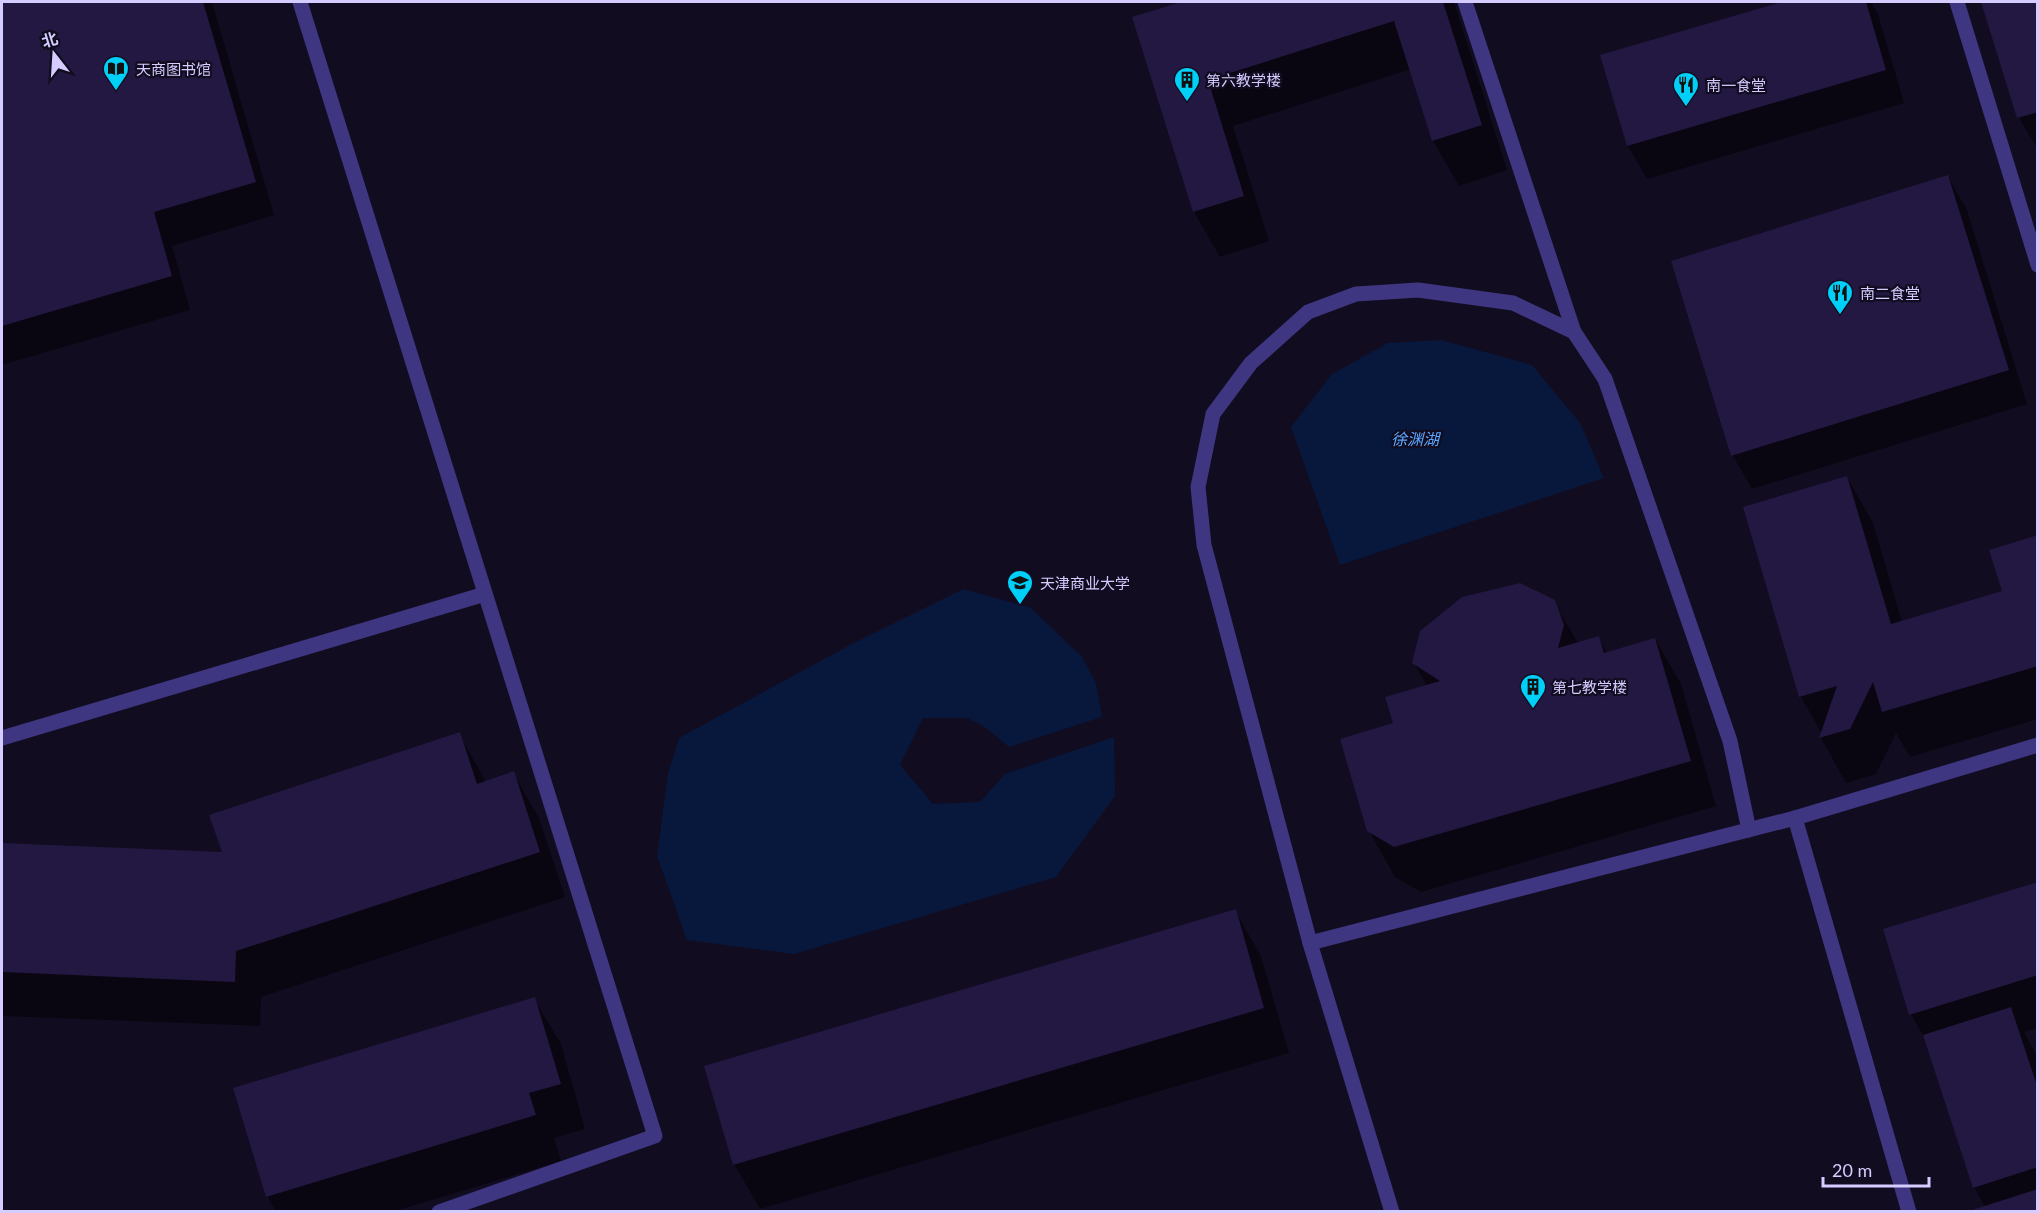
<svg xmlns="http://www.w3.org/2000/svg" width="2039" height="1213" font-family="Lato,'Noto Sans SC',sans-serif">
<rect width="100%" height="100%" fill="#110c20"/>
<g fill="#08183d">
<polygon points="1441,340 1532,365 1580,423 1604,478 1340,565 1291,427 1332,374 1388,343"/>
<polygon points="963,589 1031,608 1082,657 1096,683 1102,717 1009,747 986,728 968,718 923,718 900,765 933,804 980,802 1005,774 1114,737 1115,796 1056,877 794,954 687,940 657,856 668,774 679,738 848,646"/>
</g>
<g fill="#0007">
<polygon points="2,2 212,2 274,215 172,246 190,310 2,365"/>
<polygon points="1186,2 1454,2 1507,170 1459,186 1433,141 1411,69 1233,126 1269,241 1220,257 1194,212 1133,18"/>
<polygon points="1787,2 1871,2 1878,14 1904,103 1647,179 1628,146 1601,56"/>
<polygon points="1982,2 2038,2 2038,150 2019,118"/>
<polygon points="1948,177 1967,210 2027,404 1752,489 1733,456 1673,262"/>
<polygon points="1847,477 1873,523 1902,622 2003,592 2038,537 2038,719 1910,757 1896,733 1876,774 1846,783 1821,738 1822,734 1801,697 1744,508"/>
<polygon points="1554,602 1578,643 1598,637 1607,653 1655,639 1681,684 1716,806 1421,892 1395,877 1369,831 1395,724 1427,686 1414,663"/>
<polygon points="459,734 486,782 513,773 539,818 565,897 261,997 260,1026 2,1016 2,844 224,854"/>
<polygon points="2038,883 2038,1028 2024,1032 2038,1058 2038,1212 1985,1207 1974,1187 1925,1039 1911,1014"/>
<polygon points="1235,911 1261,956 1289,1053 760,1209 734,1164"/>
<polygon points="534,999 561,1044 585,1129 554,1138 561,1161 392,1212 276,1212 267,1196"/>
</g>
<g fill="#231842">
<polygon points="2,2 203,2 256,182 154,212 172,276 2,326"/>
<polygon points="1181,2 1443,2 1482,125 1432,141 1394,21 1208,80 1244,196 1193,212 1132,17"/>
<polygon points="1782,2 1866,2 1886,70 1627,146 1600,55"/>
<polygon points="1981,2 2038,2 2038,112 2017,118"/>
<polygon points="1948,175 2009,370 1731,456 1671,261"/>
<polygon points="1847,476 1891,624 2002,591 1989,550 2038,535 2038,666 1882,712 1873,682 1850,729 1819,738 1837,686 1799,697 1743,507"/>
<polygon points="1520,583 1555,600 1564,625 1558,648 1599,636 1604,653 1655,638 1691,761 1394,847 1367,831 1340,739 1393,723 1385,697 1440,681 1412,663 1420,631 1462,597"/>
<polygon points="460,732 477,784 514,771 540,852 236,951 235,982 2,972 2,843 222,852 209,815"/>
<polygon points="2038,882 2038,975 1909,1015 1883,929"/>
<polygon points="1236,909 1264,1008 733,1165 704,1066"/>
<polygon points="535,997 561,1084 529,1093 536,1115 266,1197 233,1088"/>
<polygon points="2011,1007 2038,1089 2038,1167 1973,1188 1923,1035"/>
<polygon points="2038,1189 2038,1212 1969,1212 1969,1211"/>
</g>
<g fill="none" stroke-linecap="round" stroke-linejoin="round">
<g stroke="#3e3680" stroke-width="15">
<polyline points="300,2 655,1136 439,1212"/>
<polyline points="1465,2 1574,332"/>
<polyline points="1957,2 2038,265"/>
<polyline points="2,738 485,594"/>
<polyline points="1310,943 1204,545 1198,487 1213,414 1251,363 1308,312 1356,294 1418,290 1513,303 1574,332 1605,379 1730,741 1749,830"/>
<polyline points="1392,1212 1310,943 1795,818"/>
<polyline points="1909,1212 1795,818 2038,745"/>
</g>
</g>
<defs>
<symbol id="library-pin" viewBox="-11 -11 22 30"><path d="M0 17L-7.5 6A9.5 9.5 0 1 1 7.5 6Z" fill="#00cff7" stroke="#110c20"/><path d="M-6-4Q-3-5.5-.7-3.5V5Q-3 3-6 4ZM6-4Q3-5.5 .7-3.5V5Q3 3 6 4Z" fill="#111"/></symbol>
<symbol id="building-pin" viewBox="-11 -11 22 30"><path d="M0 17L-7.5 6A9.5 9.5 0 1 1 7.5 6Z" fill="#00cff7" stroke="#110c20"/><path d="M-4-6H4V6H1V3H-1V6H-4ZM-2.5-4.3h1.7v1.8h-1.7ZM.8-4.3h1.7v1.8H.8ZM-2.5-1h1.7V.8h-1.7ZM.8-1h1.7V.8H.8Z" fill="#111"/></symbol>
<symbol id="restaurant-pin" viewBox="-11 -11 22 30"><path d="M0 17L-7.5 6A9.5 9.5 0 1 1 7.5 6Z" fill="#00cff7" stroke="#110c20"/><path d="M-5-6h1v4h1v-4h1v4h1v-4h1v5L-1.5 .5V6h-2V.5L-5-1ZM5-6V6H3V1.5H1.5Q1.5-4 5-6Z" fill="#111"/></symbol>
<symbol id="university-pin" viewBox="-11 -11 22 30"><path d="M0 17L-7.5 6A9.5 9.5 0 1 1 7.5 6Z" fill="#00cff7" stroke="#110c20"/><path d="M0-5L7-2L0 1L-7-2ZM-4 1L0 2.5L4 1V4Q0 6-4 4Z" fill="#111"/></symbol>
</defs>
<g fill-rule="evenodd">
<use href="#library-pin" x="101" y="54" width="30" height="40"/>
<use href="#building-pin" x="1172" y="65" width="30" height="40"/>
<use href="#restaurant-pin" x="1671" y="70" width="30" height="40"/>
<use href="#restaurant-pin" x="1825" y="278" width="30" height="40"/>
<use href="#university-pin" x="1005" y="568" width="30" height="40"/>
<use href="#building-pin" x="1518" y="672" width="30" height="40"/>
</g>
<g text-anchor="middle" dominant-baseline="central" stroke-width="4.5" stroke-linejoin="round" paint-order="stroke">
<g font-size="15" fill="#d5ccff" stroke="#110c20" text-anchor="start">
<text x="136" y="69">天商图书馆</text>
<text x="1206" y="80">第六教学楼</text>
<text x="1706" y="85">南一食堂</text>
<text x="1860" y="293">南二食堂</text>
<text x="1040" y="583">天津商业大学</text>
<text x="1552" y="687">第七教学楼</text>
</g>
<g font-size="16" font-style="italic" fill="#5aa8ff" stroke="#110c20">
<text x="1415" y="438">徐渊湖</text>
</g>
</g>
<rect width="2039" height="1213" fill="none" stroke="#d5ccff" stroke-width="6"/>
<g transform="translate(54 54) rotate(343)" stroke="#110c20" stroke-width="4.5" paint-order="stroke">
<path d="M0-4.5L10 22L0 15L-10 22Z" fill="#d5ccff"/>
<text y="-9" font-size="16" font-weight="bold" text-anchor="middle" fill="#d5ccff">北</text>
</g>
<path d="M1823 1177v9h106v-9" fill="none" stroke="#d5ccff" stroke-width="3"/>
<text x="1832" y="1177" font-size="18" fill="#d5ccff" stroke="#110c20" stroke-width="4.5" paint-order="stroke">20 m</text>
</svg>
